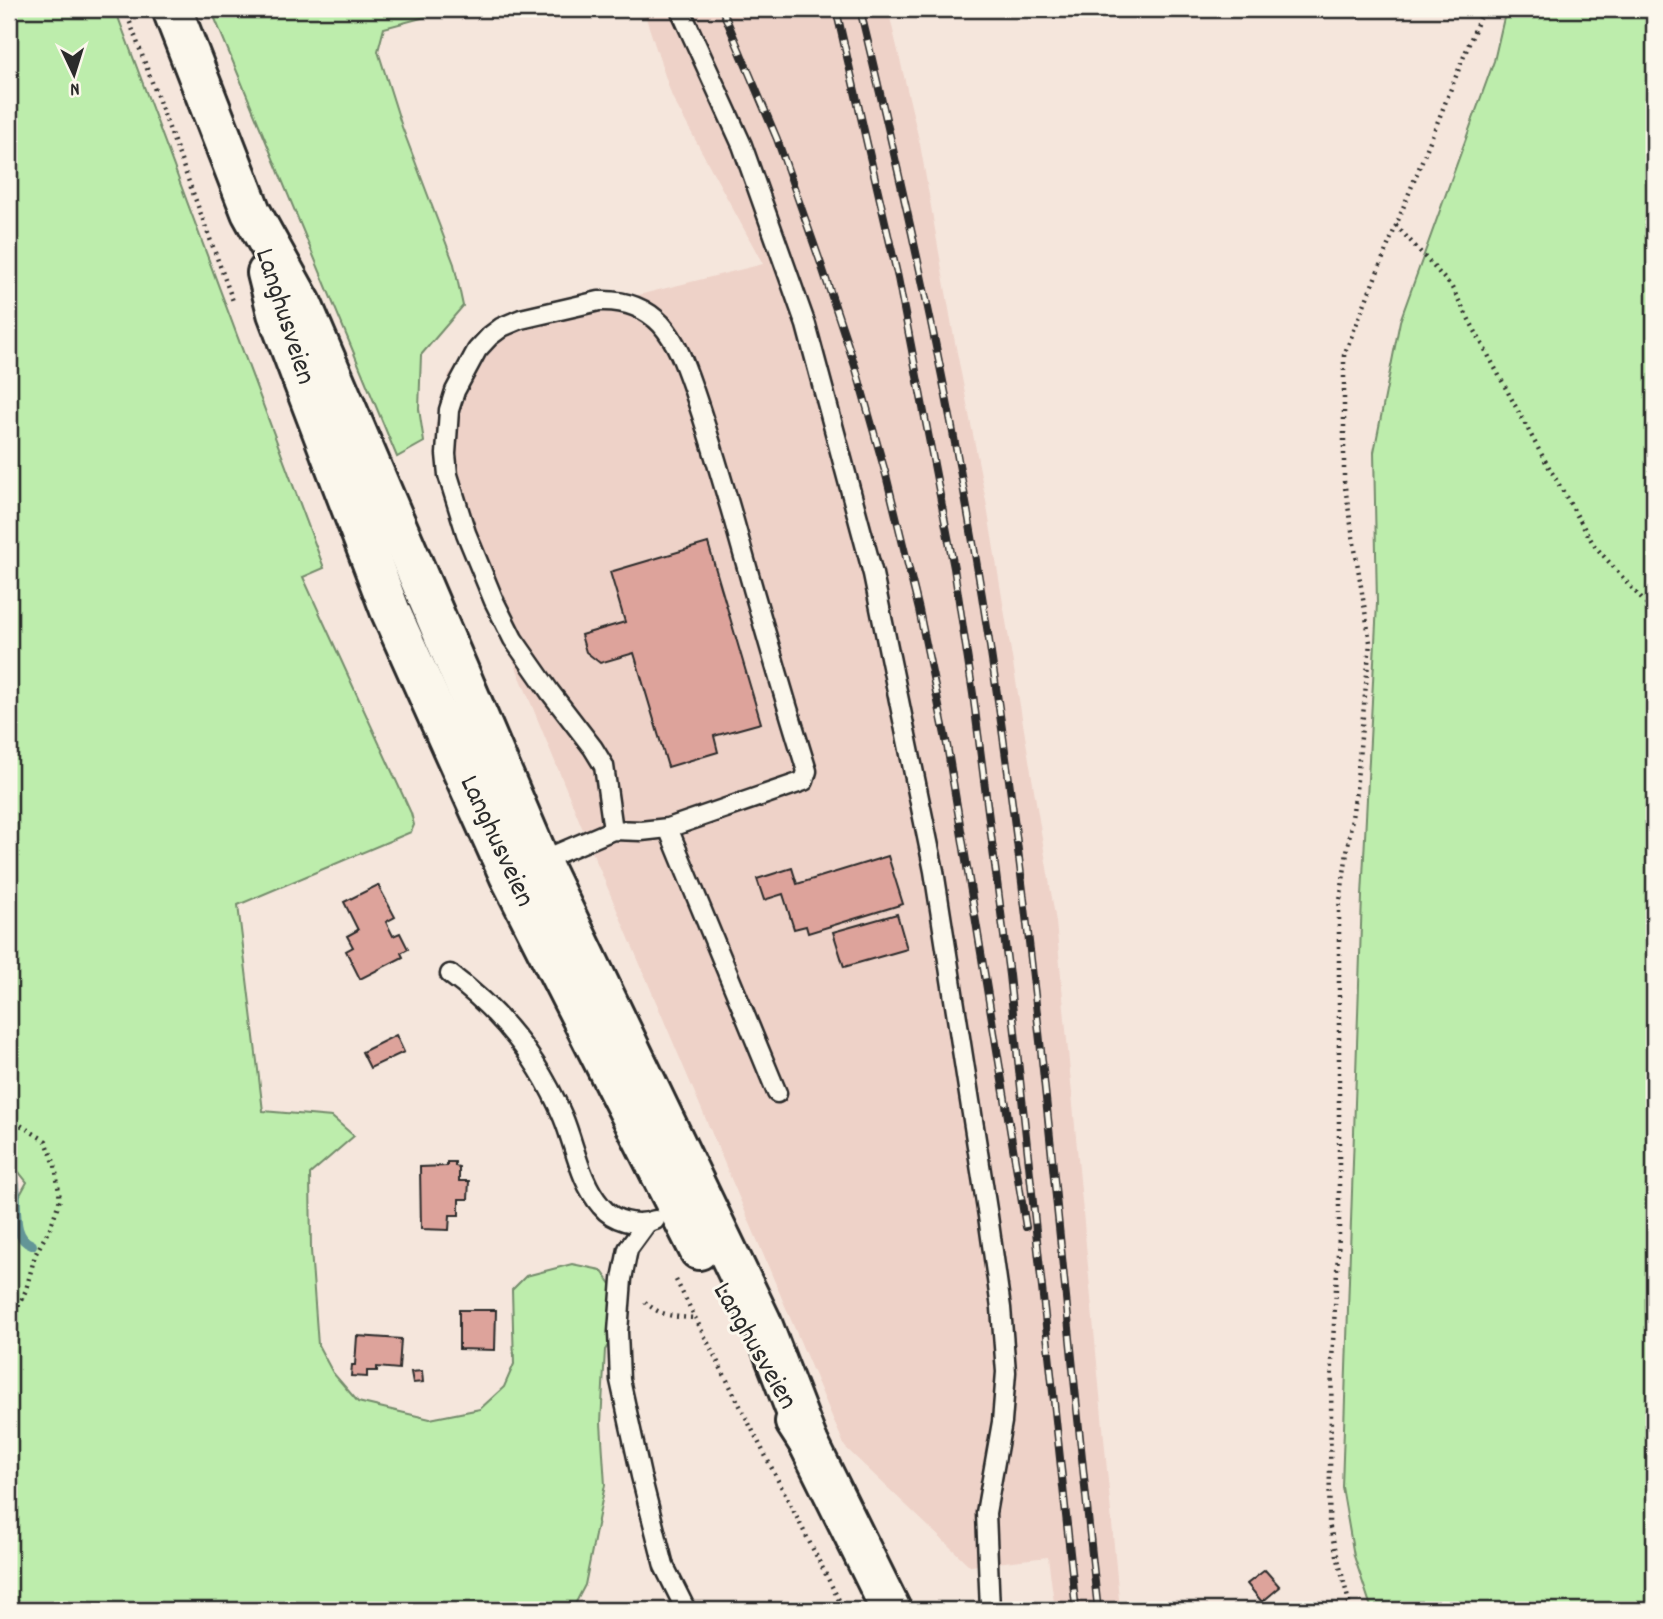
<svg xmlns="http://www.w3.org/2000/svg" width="1663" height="1619" font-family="Dekko,sans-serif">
<rect width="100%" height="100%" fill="#f5e6dc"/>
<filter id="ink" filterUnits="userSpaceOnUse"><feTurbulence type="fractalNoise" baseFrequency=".0143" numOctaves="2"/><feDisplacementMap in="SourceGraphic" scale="14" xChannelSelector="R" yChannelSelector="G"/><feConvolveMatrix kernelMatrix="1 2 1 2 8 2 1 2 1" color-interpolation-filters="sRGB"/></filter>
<g filter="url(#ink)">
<polygon fill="#eed2c8" points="643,9 888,9 920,144 953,332 986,501 1056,922 1120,1610 1055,1610 1048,1557 970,1566 845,1447 586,837 467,548 435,428 449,374 478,345 522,324 763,264 672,97"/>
<g fill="#bdedac" stroke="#748c6c" stroke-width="2">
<polygon points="9,9 115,9 324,568 303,577 411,813 414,825 411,832 238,905 263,1111 332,1117 354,1136 310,1174 311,1250 318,1345 333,1373 358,1402 430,1419 480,1409 504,1387 514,1364 512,1290 526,1276 572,1264 601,1270 629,1309 605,1350 601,1423 605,1485 585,1585 572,1610 9,1610 9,1215 27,1182 9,1160"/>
<polygon points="211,9 455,9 384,28 378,51 402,127 454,264 463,306 421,355 419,409 424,442 397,457"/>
<polygon points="1506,9 1654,9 1654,1610 1372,1610 1354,1556 1342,1487 1362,896 1377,603 1374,452 1400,321 1494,61"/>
</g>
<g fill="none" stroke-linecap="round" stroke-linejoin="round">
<path stroke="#639597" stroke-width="10" d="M9,1168C24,1190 5,1235 32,1245"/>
</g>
<g fill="#dda39b" stroke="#2b2b2b" stroke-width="2">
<polygon points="708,543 761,723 714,736 718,752 668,767 634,653 600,663 586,652 581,635 625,622 610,572"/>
<polygon points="888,856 903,904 808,933 806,926 794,929 783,894 764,900 757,879 792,868 797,884"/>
<polygon points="378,885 395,917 386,922 393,936 400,933 408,949 401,953 403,957 360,979 346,951 353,947 347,936 358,930 344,902"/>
<polygon points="897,914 907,949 844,967 833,932"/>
<polygon points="396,1035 404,1052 370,1068 362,1052"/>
<polygon points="447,1162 455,1162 455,1166 459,1167 459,1181 469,1181 468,1199 459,1199 459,1215 450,1215 449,1230 421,1229 420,1167 447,1166"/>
<polygon points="459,1310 496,1310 495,1350 459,1349"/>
<polygon points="357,1336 401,1339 399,1369 377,1367 377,1371 367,1371 367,1377 351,1376 352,1365 355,1365"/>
<polygon points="422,1371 423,1382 413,1383 411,1372"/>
<polygon points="1265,1570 1280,1587 1262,1602 1247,1584"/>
</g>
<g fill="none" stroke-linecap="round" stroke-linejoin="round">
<defs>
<g id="lane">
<polyline points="680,9 742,145 806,325 873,574 934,871 988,1216 1001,1308 1006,1372 1002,1422 986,1513 990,1610"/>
<polyline points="668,828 777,1093"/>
<path d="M538,862L613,830L641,831L668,828L804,781L807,771C780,685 756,600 732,514C720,473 708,432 694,391C686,368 678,343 661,324C644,306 623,300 599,301L521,319L502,327L490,336L477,350L455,391L449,410L446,454L448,475L466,533L494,601L513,639L550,692L593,748L604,766L613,830"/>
<path d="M450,974C500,1011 539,1060 563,1117C575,1146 580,1182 601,1206C613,1221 636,1227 655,1220"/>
<polyline points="647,1223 628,1249 622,1279 618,1332 620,1380 641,1476 664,1566 686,1610"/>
</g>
<g id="primary">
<polyline points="172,9 251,212 302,304 540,861 761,1321 808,1442"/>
<polyline points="267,273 277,313 390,610 434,708 509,875 699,1250"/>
<polyline points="795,1422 808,1442 891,1610"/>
</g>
</defs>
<use href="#lane" stroke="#2b2b2b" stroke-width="23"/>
<use href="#primary" stroke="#2b2b2b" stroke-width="44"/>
<g stroke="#2b2b2b" stroke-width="4.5" stroke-dasharray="2 5" stroke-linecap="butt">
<polyline points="125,9 233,301"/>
<polyline points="1396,225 1451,286 1539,450 1594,545 1654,613"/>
<polyline points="9,1118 46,1141 55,1165 60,1199 51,1226 35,1255 26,1290 9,1327"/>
<polyline points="676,1280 844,1610"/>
<path d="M645,1302C660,1316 675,1317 695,1318"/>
<polyline points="1351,1610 1329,1524 1332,1360 1339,1235 1339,908 1356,790 1370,642 1344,481 1344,355 1483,9"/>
</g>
<use href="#lane" stroke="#fbf7ec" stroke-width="18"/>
<use href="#primary" stroke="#fbf7ec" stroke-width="38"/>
<defs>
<g id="rail">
<polyline points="722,9 777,139 821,264 856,369 886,475 919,610 947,745 1026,1227"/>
<polyline points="836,9 898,278 954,568 973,694 1009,975 1076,1610"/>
<path d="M860,9C914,233 963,458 996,687C1041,993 1064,1303 1098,1610"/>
</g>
</defs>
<use href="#rail" stroke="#2b2b2b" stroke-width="8"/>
<use href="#rail" stroke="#fbf7ec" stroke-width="5" stroke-dasharray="16" stroke-linecap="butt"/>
</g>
</g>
<g text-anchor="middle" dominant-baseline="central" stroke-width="6" stroke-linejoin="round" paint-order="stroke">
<g font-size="28" fill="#2b2b2b" stroke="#fbf7ec">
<text transform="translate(283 317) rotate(72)">Langhusveien</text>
<text transform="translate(495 842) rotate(65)">Langhusveien</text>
<text transform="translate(753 1347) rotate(60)">Langhusveien</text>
</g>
</g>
<rect width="1663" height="1619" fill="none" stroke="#fbf7ec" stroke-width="35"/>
<rect x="18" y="18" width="1628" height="1584" fill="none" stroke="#2b2b2b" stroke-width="2.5" filter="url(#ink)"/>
<g transform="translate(74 74) rotate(176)" stroke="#fbf7ec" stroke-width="5" paint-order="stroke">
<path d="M0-5L12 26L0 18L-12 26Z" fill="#2b2b2b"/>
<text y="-10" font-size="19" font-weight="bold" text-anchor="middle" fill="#2b2b2b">N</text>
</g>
</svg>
